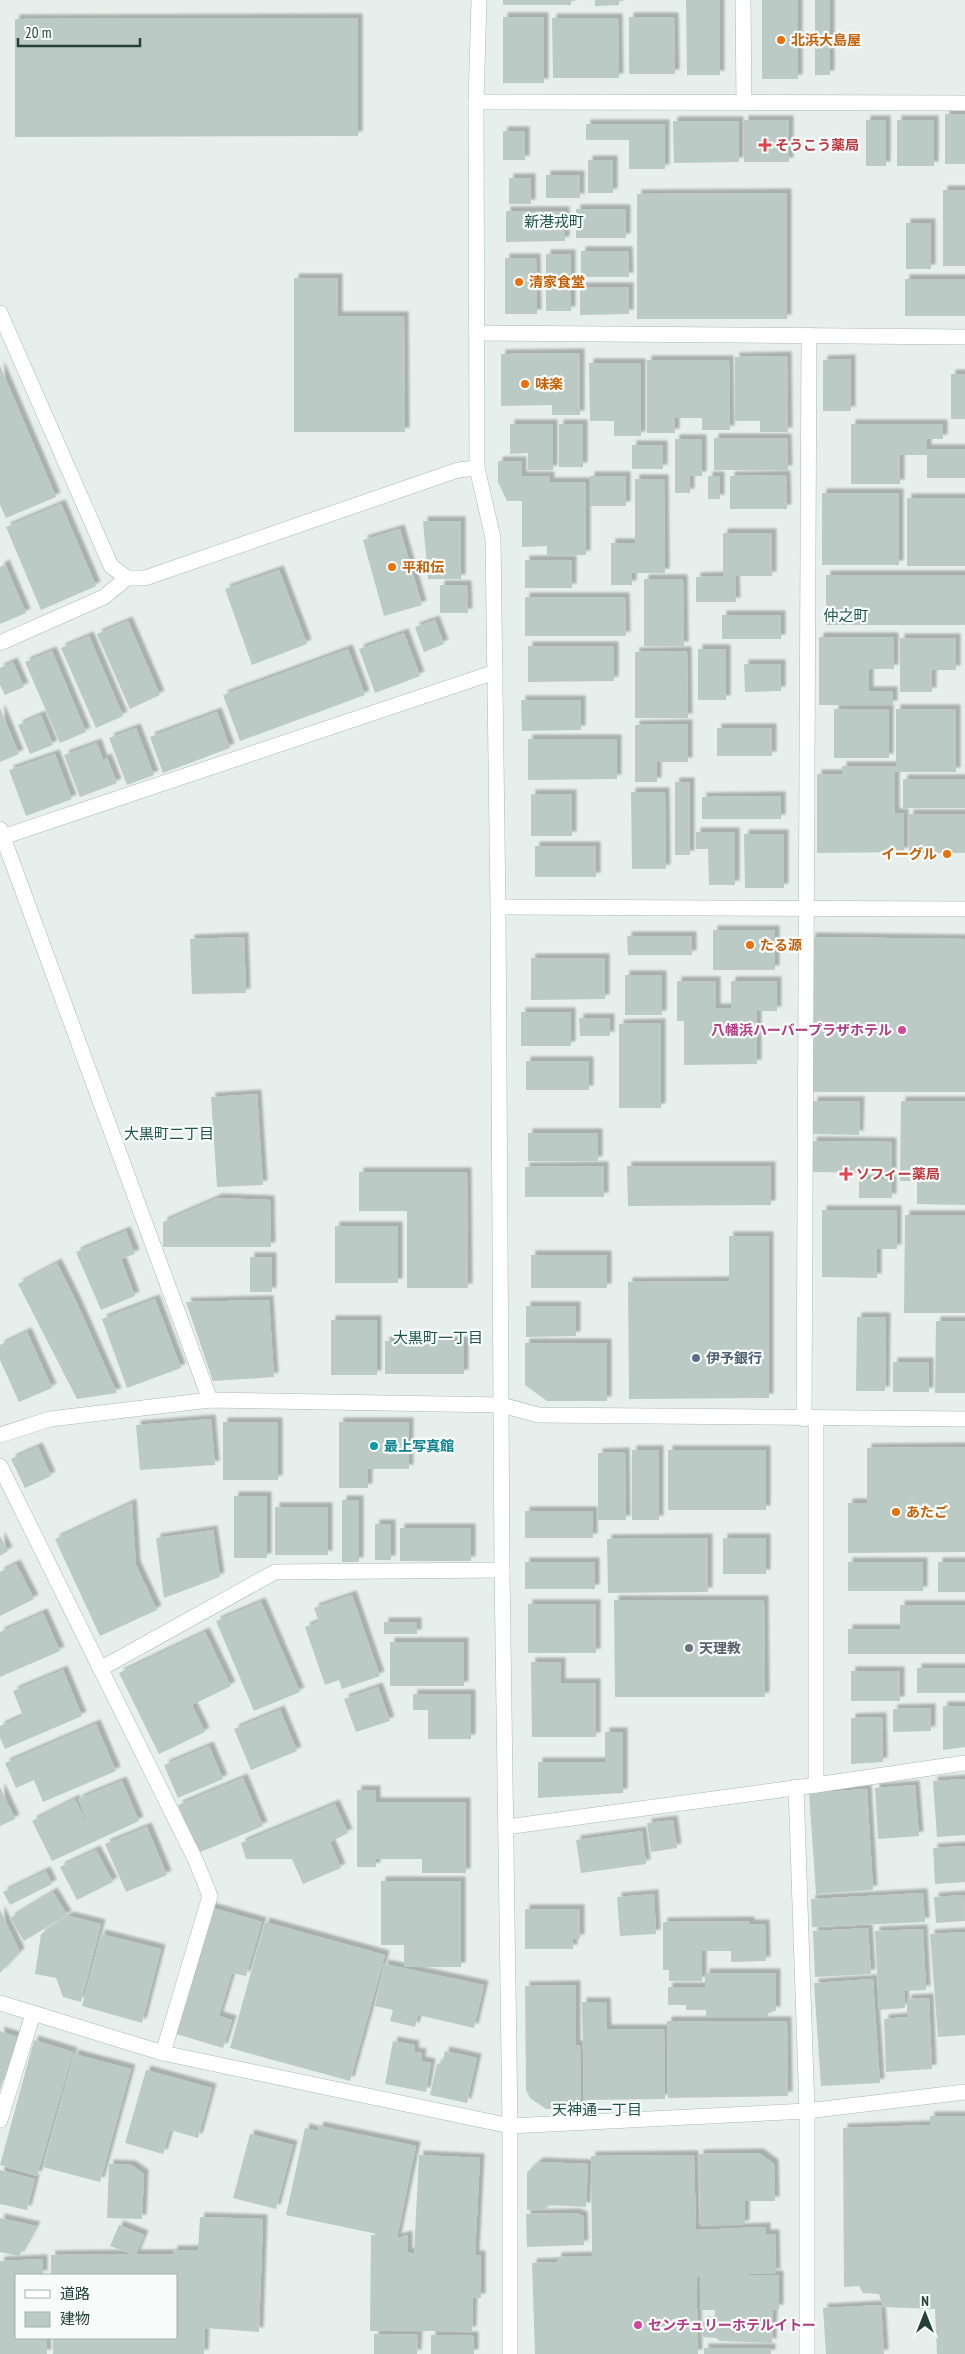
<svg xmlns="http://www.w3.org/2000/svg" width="965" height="2354" font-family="'PT Sans Narrow','Noto Sans JP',sans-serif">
<defs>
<filter id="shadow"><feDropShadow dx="4.5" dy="-4.5" stdDeviation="1" flood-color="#0004"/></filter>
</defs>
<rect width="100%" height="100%" fill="#e6efeb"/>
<g fill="#bbcac4" filter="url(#shadow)">
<rect x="503" y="0" width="68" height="5"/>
<polygon points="595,0 619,0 619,5 595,6"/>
<polygon points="686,0 720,0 720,75 687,75"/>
<rect x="762" y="0" width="36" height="79"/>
<rect x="815" y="0" width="15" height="75"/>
<rect x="503" y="17" width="41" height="66"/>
<polygon points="629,17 674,17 675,74 629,74"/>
<polygon points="358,18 358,136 15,137 15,19"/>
<polygon points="552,18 618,18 619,78 553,78"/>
<rect x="945" y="114" width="20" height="50"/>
<rect x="744" y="120" width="45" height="42"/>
<rect x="866" y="120" width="20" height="46"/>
<rect x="897" y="120" width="37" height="46"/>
<polygon points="673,121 739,121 739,162 674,163"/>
<polygon points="586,124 665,124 665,169 629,169 629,140 586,140"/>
<rect x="503" y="131" width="22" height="29"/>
<rect x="588" y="160" width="25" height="33"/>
<rect x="546" y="175" width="34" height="23"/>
<rect x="509" y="178" width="22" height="26"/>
<rect x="943" y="190" width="22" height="76"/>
<polygon points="787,193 787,319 637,319 637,194"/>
<rect x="576" y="209" width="50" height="29"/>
<polygon points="506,211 565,211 565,241 506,242"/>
<rect x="906" y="223" width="25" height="46"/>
<polygon points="581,251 628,251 629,277 581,277"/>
<rect x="546" y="254" width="25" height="57"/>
<polygon points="505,258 536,258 537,314 505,314"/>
<polygon points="294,278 338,278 338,316 404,316 405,432 294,432"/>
<rect x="905" y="279" width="60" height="37"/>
<polygon points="580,287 629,287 629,314 580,315"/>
<polygon points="580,353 580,415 552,415 552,405 501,406 501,354"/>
<polygon points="787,356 788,432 760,432 760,421 735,421 735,357"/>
<polygon points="851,359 851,411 823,411 823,360"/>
<polygon points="647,360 729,360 730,430 702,430 702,418 675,418 675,433 647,433"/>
<polygon points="589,363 641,363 641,436 614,436 614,421 590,421"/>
<polygon points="0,366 56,497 6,518 0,505"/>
<rect x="951" y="374" width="14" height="45"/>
<polygon points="510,424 553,424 553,470 528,470 528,453 510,454"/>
<rect x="559" y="424" width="24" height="43"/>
<polygon points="851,424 943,424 943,439 927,439 927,449 965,449 965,478 927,478 927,455 900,455 900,484 851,484"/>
<polygon points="714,438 787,438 788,470 714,470"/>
<polygon points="675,439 702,439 702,476 690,476 690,493 675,493"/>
<rect x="632" y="445" width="31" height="24"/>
<polygon points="498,461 522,461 522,476 550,476 550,482 586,482 586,555 547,555 547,546 522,547 522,501 507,501 498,482"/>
<polygon points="786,475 787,509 730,509 730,476"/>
<rect x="590" y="476" width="36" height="30"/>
<rect x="708" y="476" width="12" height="23"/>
<polygon points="635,479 664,479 665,573 632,573 632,585 611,585 611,543 635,543"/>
<rect x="822" y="493" width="77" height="72"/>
<rect x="907" y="498" width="58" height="68"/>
<polygon points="61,504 96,586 41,610 6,527"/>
<polygon points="423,521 461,521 461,579 428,579"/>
<polygon points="400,529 422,605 384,616 363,540"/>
<polygon points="723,533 772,533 772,576 735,576 736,602 696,602 696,577 723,576"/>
<rect x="525" y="560" width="47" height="28"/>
<polygon points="5,564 26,613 0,624 0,567"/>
<polygon points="279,570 307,644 252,665 225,589"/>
<rect x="826" y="575" width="139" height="50"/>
<polygon points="644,579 683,579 684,646 644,646"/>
<polygon points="440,585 467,585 468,613 440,613"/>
<polygon points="525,597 625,597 626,636 525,636"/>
<rect x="722" y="615" width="59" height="24"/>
<polygon points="435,620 444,644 424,652 415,627"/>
<polygon points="128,621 160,695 130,709 97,634"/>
<polygon points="404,633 420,676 375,693 359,649"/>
<polygon points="89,636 123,716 96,728 61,648"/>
<polygon points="819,637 894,637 894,669 869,669 869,691 893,691 893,705 819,705"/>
<polygon points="900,638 956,638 956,670 932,670 932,692 900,692"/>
<polygon points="528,646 614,646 614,681 528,682"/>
<polygon points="348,649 365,695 240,741 223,695"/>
<rect x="698" y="649" width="28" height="51"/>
<polygon points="52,651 86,732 60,743 25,662"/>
<polygon points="687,651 688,718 635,718 635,652"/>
<polygon points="13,662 24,687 5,695 0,685 0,668"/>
<polygon points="744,664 781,664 781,691 745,692"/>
<polygon points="521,700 581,700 581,730 522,731"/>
<polygon points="0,708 19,754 0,762"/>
<rect x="834" y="709" width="55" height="49"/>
<polygon points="896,709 956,709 956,772 895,772 895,813 904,813 904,852 817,853 817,774 842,774 842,766 896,766"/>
<polygon points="217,712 230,748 163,773 150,737"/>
<polygon points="41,715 53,745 30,754 18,725"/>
<polygon points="688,724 688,762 657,762 657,782 635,782 635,725"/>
<polygon points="136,728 154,775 127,785 109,738"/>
<rect x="717" y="728" width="55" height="28"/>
<polygon points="528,739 617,739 617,779 528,780"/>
<polygon points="97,743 103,760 107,758 117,783 80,797 64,755"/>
<polygon points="55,754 72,799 26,816 9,770"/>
<rect x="903" y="779" width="62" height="29"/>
<rect x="675" y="782" width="15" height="73"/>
<polygon points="631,792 665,792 666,869 632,869"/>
<rect x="531" y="794" width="41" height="42"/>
<polygon points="781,796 781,819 702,819 702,797"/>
<rect x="909" y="814" width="56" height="39"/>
<polygon points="696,832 735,832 735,885 709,885 708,849 696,849"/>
<polygon points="744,834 784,834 784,888 745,888"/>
<rect x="535" y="846" width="61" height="31"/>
<rect x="713" y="930" width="62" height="40"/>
<polygon points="627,936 692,936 692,955 628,955"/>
<polygon points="244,937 246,993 192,994 190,939"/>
<polygon points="811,937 965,939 965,1092 810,1092"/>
<polygon points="531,958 605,958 605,999 531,1000"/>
<rect x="625" y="975" width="37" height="40"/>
<polygon points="677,981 716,981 716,1008 731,1008 731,981 777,981 777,1011 757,1011 757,1064 684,1065 684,1021 677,1021"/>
<rect x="521" y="1012" width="50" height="34"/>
<polygon points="579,1018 610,1018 610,1036 580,1036"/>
<polygon points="661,1023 661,1108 619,1108 619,1024"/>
<rect x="526" y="1061" width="63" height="29"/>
<polygon points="257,1094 263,1185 217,1187 211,1097"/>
<polygon points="813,1101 860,1101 859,1135 813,1134"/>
<polygon points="901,1101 965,1101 965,1205 917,1204 917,1181 900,1181"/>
<rect x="528" y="1133" width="70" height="28"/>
<polygon points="812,1141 892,1142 892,1173 812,1172"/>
<polygon points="604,1166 604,1197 525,1197 525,1167"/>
<polygon points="627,1166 771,1166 771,1205 628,1206"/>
<polygon points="359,1172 467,1172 468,1288 407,1288 407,1211 359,1211"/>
<polygon points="859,1179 892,1180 892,1198 859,1198"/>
<polygon points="218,1198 270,1200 271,1247 163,1247 163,1222"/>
<polygon points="822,1210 897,1210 897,1249 877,1249 877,1278 822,1277"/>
<polygon points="905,1215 965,1215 965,1313 904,1313"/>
<rect x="335" y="1226" width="63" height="57"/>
<polygon points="126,1231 135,1254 121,1259 135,1296 101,1310 76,1252"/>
<polygon points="729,1236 769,1236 769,1398 629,1399 628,1282 729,1281"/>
<rect x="531" y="1255" width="76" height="33"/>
<rect x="250" y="1257" width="22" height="35"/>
<polygon points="57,1263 75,1299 117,1393 77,1399 18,1284"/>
<polygon points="155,1299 181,1368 127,1388 102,1319"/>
<polygon points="269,1300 274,1377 213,1381 186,1302"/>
<polygon points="526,1306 576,1306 576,1336 526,1337"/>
<polygon points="857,1317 886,1317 885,1391 856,1391"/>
<rect x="331" y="1320" width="46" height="55"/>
<polygon points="936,1321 965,1321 965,1393 935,1393"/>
<polygon points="27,1332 52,1388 19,1402 0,1360 0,1345"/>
<rect x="385" y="1341" width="79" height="33"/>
<polygon points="525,1343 607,1343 607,1401 547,1401 525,1385"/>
<rect x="893" y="1362" width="36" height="30"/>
<polygon points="211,1419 215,1465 140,1470 136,1425"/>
<rect x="223" y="1422" width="55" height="58"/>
<polygon points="339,1422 409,1422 409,1469 368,1469 368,1488 339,1488"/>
<polygon points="38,1447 51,1476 25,1488 11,1459"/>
<polygon points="965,1447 965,1552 848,1553 848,1503 867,1503 867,1448"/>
<rect x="632" y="1450" width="27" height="70"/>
<rect x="668" y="1450" width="98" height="60"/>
<polygon points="625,1452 626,1520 598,1520 598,1453"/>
<rect x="234" y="1496" width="33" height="62"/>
<rect x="342" y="1500" width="17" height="62"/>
<polygon points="132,1503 136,1565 157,1610 100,1636 55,1539"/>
<rect x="275" y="1507" width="53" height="48"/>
<rect x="525" y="1511" width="68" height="27"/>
<rect x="375" y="1524" width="16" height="36"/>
<rect x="400" y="1528" width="71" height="33"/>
<polygon points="213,1530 220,1577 164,1598 156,1538"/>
<polygon points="0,1536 8,1551 0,1556"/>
<polygon points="708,1538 708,1592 608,1593 607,1539"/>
<rect x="723" y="1538" width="43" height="36"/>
<rect x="525" y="1562" width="70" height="27"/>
<rect x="848" y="1562" width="75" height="29"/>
<rect x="938" y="1562" width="27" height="30"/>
<polygon points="16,1564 34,1599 0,1616 0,1572"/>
<polygon points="352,1595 380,1676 342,1689 339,1680 325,1685 305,1627 319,1622 314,1608"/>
<polygon points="614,1600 764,1600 765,1697 615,1697"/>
<polygon points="261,1602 300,1692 254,1711 216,1621"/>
<rect x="528" y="1604" width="68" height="49"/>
<polygon points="900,1605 965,1605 965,1654 848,1654 848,1629 900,1629"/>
<polygon points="43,1613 60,1651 0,1677 0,1632"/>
<rect x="384" y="1622" width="33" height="12"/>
<polygon points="205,1632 231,1686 192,1705 205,1732 159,1754 119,1673"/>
<rect x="390" y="1642" width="74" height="44"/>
<polygon points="531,1662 561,1662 561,1683 596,1683 596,1737 532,1737"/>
<rect x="917" y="1668" width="48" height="25"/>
<polygon points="63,1670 82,1716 5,1749 0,1738 0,1726 23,1716 13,1691"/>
<rect x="851" y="1671" width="49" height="30"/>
<polygon points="378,1687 390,1721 356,1732 344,1699"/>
<polygon points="413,1694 471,1694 471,1739 428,1739 428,1710 413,1710"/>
<polygon points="943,1706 965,1706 965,1747 943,1750"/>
<polygon points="931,1708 931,1731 893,1732 893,1709"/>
<polygon points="280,1710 297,1751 251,1770 234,1729"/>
<polygon points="882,1717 883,1762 851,1764 851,1718"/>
<polygon points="96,1724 116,1771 43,1802 34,1780 16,1788 5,1763"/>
<polygon points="605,1732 623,1732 623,1793 538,1798 538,1762 605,1762"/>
<polygon points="209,1746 223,1779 178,1798 164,1765"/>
<polygon points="243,1778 263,1826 198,1853 178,1805"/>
<polygon points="965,1779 965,1835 937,1837 933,1781"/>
<polygon points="122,1781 139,1821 52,1861 32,1821 75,1799 93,1835 78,1799"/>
<polygon points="915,1785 919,1836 878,1839 875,1788"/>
<polygon points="0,1787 15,1819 0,1826"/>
<polygon points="867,1789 873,1890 816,1894 809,1793"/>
<polygon points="357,1790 376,1790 376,1802 466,1802 466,1873 422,1873 422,1859 376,1859 376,1867 357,1867"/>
<polygon points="335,1804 348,1833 330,1842 341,1868 303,1884 292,1859 246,1859 241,1843"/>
<polygon points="673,1820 677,1848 651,1852 647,1823"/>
<polygon points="147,1827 167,1875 126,1892 105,1844"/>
<polygon points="642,1831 646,1864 581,1873 576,1840"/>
<polygon points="965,1846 965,1882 935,1884 933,1848"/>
<polygon points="96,1850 113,1882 77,1900 60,1867"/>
<polygon points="46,1871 52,1884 10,1905 3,1892"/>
<polygon points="381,1881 461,1881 461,1967 404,1967 404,1945 381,1945"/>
<polygon points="53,1892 67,1915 24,1941 10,1918"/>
<polygon points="923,1893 925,1922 812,1927 811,1899"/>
<polygon points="654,1894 656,1934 620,1936 617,1897"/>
<polygon points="964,1895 965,1921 936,1923 934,1897"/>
<polygon points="210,1907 262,1922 246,1976 232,1973 219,2016 232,2020 223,2048 173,2033"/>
<polygon points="525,1909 580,1909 580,1939 573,1939 573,1949 525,1949"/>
<polygon points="0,1910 20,1952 0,1973"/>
<polygon points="69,1916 101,1924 81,2002 63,1997 56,1978 35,1974 41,1934"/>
<polygon points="750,1921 750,1924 765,1924 766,1961 731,1962 731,1951 702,1951 702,1981 669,1981 669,1970 663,1970 663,1922"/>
<polygon points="265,1922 385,1955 350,2081 230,2048"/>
<polygon points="868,1928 871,1974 815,1977 813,1931"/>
<polygon points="923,1929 926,1990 904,1991 905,2008 879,2010 875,1931"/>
<polygon points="965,1932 965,2035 938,2037 930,1934"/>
<polygon points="101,1934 161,1949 142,2023 82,2006"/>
<polygon points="384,1964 484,1985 474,2028 418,2015 415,2027 390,2021 393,2010 375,2006"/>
<polygon points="705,1973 776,1973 776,2011 769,2011 767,2017 706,2017 706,2010 686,2010 686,2005 668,2005 668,1987 705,1987"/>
<polygon points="873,1979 880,2083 821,2086 814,1983"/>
<polygon points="576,1985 576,2045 580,2045 581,2108 546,2109 530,2098 526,2090 525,1986"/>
<polygon points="929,1998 932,2069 886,2072 884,2019 907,2017 907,1999"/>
<polygon points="582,2002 606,2002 607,2029 664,2029 665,2099 584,2100"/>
<polygon points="667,2021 787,2021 788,2096 668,2098"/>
<polygon points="0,2031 18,2037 0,2090"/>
<polygon points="34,2040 73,2052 37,2176 0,2165"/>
<polygon points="393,2041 415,2045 414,2052 422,2053 421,2061 431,2063 426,2092 385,2084"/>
<polygon points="445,2051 477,2058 467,2103 430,2095 437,2064 442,2063"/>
<polygon points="74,2054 131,2069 100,2182 43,2167"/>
<polygon points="146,2070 212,2088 198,2138 170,2130 163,2154 125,2143"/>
<polygon points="930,2116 965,2116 965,2354 937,2354 935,2309 883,2307 879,2294 863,2293 859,2286 844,2287 843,2128 930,2125"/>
<polygon points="319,2126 416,2146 397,2238 408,2235 408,2252 414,2254 419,2155 480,2158 475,2255 481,2255 481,2298 473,2298 472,2331 370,2331 371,2235 392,2237 286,2215 305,2128 318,2131"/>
<polygon points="250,2134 293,2145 276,2209 233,2198"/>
<polygon points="759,2153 774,2164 775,2201 745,2201 745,2225 700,2225 699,2154"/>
<polygon points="694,2155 696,2230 766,2227 766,2234 775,2234 776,2273 722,2275 779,2275 779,2309 756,2310 773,2311 772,2343 720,2341 716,2338 701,2337 701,2322 714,2322 715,2310 700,2310 700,2275 698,2277 696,2259 698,2354 535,2354 532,2263 557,2262 557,2257 592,2256 591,2156"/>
<polygon points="539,2162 588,2164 586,2207 548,2205 546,2210 527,2210 527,2172"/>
<polygon points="109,2164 131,2165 144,2174 142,2219 107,2218"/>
<polygon points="0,2170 35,2179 27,2210 0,2204"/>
<polygon points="576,2213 583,2216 584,2245 527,2247 526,2214"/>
<polygon points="200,2217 263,2219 259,2332 205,2328 204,2354 53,2354 53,2338 176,2338 176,2275 51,2275 51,2255 132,2254 110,2246 119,2225 144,2235 136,2254 173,2254 173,2250 198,2250"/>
<polygon points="0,2218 36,2226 19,2256 0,2252"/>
<polygon points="43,2259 43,2275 16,2275 16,2338 46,2338 47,2354 0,2354 0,2261"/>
<polygon points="881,2305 884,2354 826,2354 823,2308"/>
<polygon points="374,2334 418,2335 417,2354 374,2354"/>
<polygon points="431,2335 474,2336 474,2354 431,2354"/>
<rect x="704" y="2348" width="67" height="6"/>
</g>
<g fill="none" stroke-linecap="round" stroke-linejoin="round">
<defs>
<g id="street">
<polyline points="743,0 744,102"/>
<polyline points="476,102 965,103"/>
<polyline points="477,333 965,337"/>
<polyline points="0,643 104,597 127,578 145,578 458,470 477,468"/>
<polyline points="0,829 210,1400"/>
<polyline points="0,838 495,672"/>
<polyline points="498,907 965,909"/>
<polyline points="804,1419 809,335"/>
<polyline points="816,1419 816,1785"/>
<polyline points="0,1435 50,1419 210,1400 502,1405 538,1415 965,1419"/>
<polyline points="0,1466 196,1861 210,1896 163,2053"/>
<polyline points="100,1669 275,1572 502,1570"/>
<polyline points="796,1787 807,2111 807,2354"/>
<polyline points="506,1827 816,1785 965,1763"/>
<polyline points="0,2003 163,2053 510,2126 807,2111 965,2092"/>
<polyline points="0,2120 33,2014"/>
</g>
<g id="secondary">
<polyline points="479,0 476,102 477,468 493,538 498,907 502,1570 510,2126 510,2354"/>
<polyline points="0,313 111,566 127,578"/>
</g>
</defs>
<use href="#street" stroke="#a8b8b2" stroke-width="16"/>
<use href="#secondary" stroke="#a4bbb3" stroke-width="16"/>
<use href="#street" stroke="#fff" stroke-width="15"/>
<use href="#secondary" stroke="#fff" stroke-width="15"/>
</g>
<g fill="#e8710a" stroke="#f7fbf9" stroke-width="2">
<circle cx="781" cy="40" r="5"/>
<circle cx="519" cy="282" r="5"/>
<circle cx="525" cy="384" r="5"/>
<circle cx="392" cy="567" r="5"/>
<circle cx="947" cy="854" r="5"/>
<circle cx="750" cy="945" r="5"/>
<circle cx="896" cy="1512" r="5"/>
</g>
<g fill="#e0444e" stroke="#f7fbf9" stroke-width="2">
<path d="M762.5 137.5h5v5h5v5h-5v5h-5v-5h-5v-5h5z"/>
<path d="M843.5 1166.5h5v5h5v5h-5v5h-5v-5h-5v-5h5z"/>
</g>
<g fill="#d1479c" stroke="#f7fbf9" stroke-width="2">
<circle cx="902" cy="1030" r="5"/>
<circle cx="638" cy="2325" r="5"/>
</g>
<circle fill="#5c6f8a" stroke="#f7fbf9" stroke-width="2" cx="696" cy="1358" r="5"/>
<circle fill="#0f9aa8" stroke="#f7fbf9" stroke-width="2" cx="374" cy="1446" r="5"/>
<circle fill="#6b7280" stroke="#f7fbf9" stroke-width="2" cx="689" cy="1648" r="5"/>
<g text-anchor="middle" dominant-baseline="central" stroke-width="4.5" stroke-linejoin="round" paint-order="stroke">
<g font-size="14" font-weight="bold" fill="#c56008" stroke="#f7fbf9" text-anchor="start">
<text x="791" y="40">北浜大島屋</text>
<text x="529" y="282">清家食堂</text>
<text x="535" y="384">味楽</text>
<text x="402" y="567">平和伝</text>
<text x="937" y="854" text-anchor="end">イーグル</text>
<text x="760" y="945">たる源</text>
<text x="906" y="1512">あたご</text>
</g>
<g font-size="14" font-weight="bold" fill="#be3a42" stroke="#f7fbf9" text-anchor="start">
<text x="775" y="145">そうこう薬局</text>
<text x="856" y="1174">ソフィー薬局</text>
</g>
<g font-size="14" font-weight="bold" fill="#b23c85" stroke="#f7fbf9" text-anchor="end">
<text x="892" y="1030">八幡浜ハーバープラザホテル</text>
<text x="648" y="2325" text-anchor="start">センチュリーホテルイトー</text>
</g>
<g font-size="14" font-weight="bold" fill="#4e5e75" stroke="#f7fbf9" text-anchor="start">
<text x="706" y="1358">伊予銀行</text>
</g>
<g font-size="14" font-weight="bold" fill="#0d838f" stroke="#f7fbf9" text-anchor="start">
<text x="384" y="1446">最上写真館</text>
</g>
<g font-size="14" font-weight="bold" fill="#5b616d" stroke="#f7fbf9" text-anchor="start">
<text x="699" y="1648">天理教</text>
</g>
<g font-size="15" fill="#1f5548" stroke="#f7fbf9">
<text x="554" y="221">新港戎町</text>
<text x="846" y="615">仲之町</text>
<text x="169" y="1133">大黒町二丁目</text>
<text x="438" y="1337">大黒町一丁目</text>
<text x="597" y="2109">天神通一丁目</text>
</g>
</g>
<rect x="15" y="2274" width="162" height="65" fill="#f7fbf9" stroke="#a3b1ad"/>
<rect x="25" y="2290" width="25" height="8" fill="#ffffff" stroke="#a3b1ad"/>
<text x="60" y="2299" font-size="15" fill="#24423a">道路</text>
<rect x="25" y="2312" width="25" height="15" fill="#bbcac4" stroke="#a3b1ad"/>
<text x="60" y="2324" font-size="15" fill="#24423a">建物</text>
<g transform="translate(925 2314)" stroke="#f7fbf9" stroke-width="4" paint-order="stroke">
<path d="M0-4L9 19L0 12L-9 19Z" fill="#24423a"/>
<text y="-8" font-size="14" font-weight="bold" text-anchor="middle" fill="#24423a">N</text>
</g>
<path d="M18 38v8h122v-8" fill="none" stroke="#24423a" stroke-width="2.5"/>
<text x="25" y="38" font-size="15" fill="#24423a" stroke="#f7fbf9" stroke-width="4" paint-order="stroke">20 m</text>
</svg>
